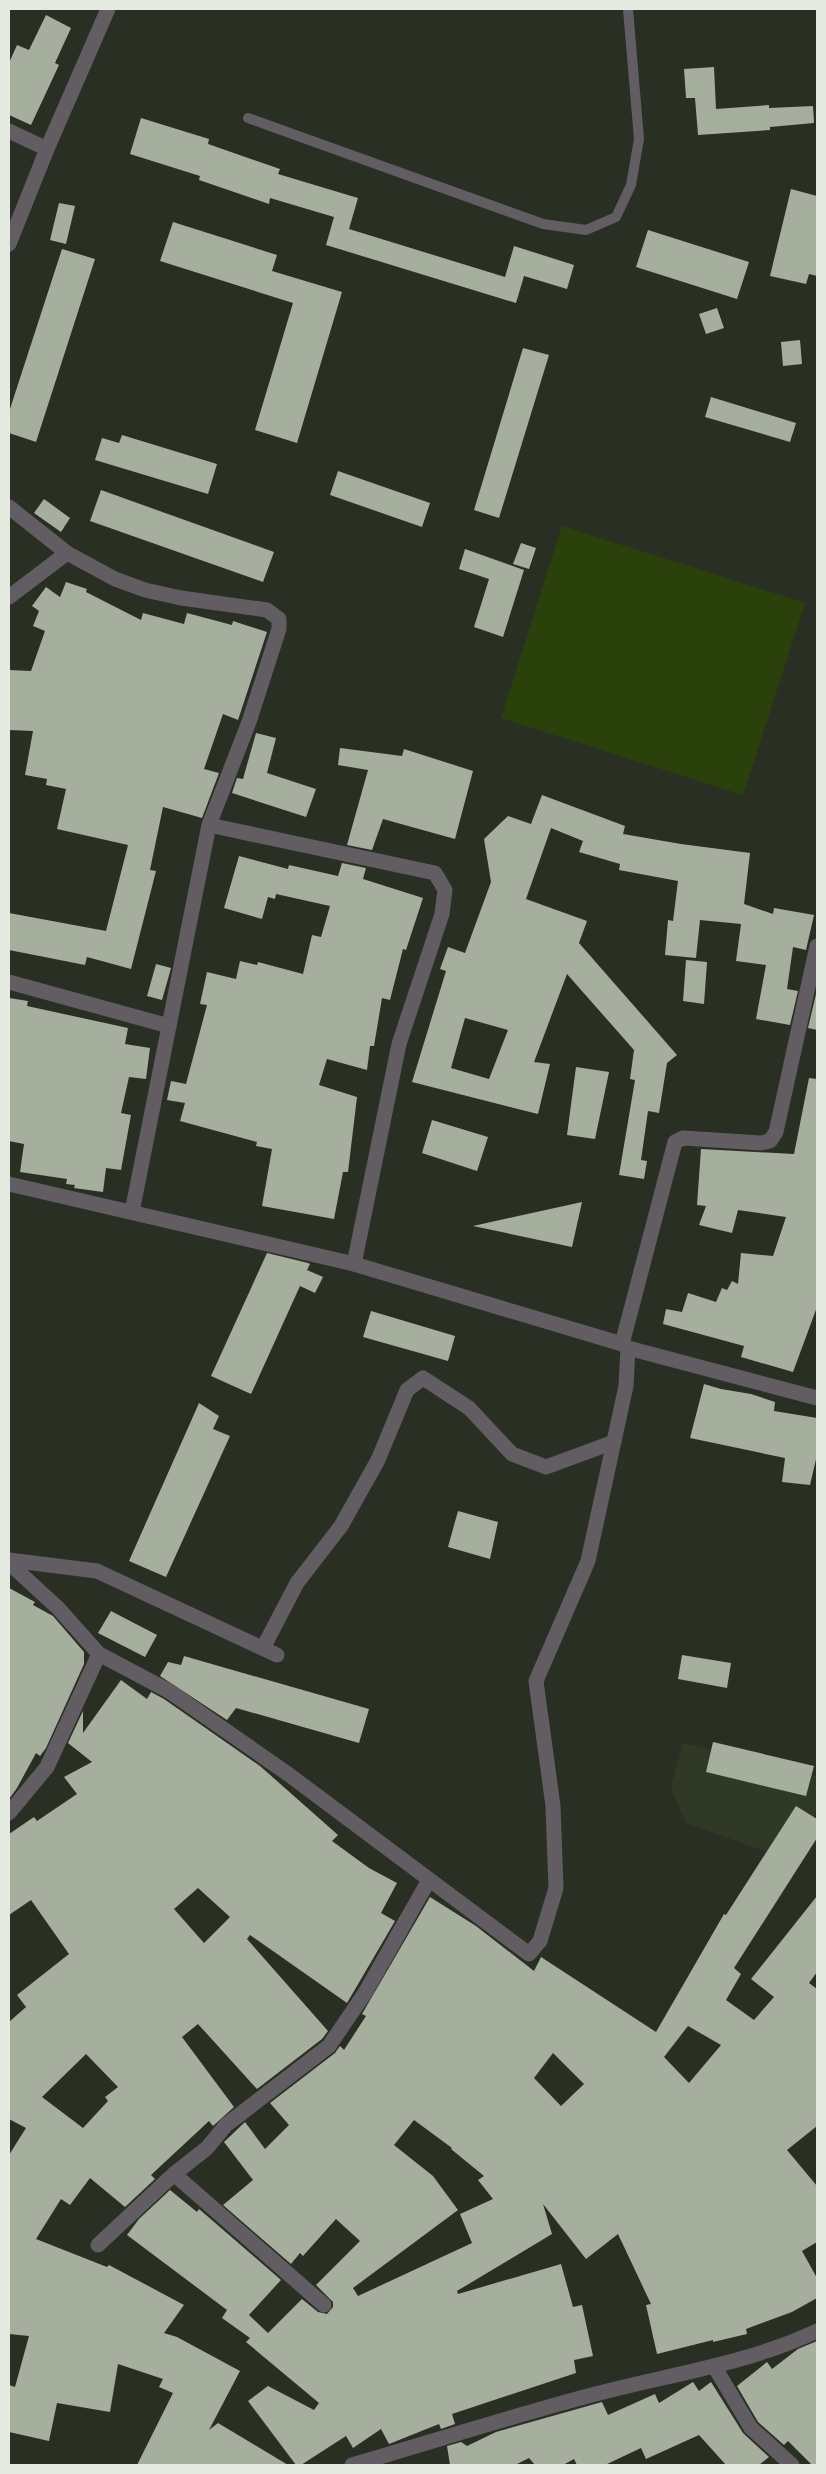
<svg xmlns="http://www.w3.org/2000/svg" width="826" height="2474" font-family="'Noto Serif',serif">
<rect width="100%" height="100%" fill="#293023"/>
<polygon fill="#2f3926" points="683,1743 817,1776 817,1809 810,1829 775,1855 686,1823 671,1788"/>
<polygon fill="#2a410c" points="562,526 805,603 743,795 501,718"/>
<g fill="#a6ae9e" fill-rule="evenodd">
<polygon points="46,15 71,28 55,63 59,65 31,125 9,115 9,63 17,45 29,50"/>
<polygon points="714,67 716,109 769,105 769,108 813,106 814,123 770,127 770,130 698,135 695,98 686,98 684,69"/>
<polygon points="141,118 209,139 208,144 280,169 278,174 358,198 349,229 505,277 514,246 574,265 567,289 524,276 516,303 326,245 334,217 270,198 269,204 199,180 200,176 130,154"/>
<polygon points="791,189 817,196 817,276 809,274 806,284 770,276"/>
<polygon points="59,203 75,206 66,244 50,240"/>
<polygon points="173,222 277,255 272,271 342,292 297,443 255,430 293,303 160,261"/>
<polygon points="648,230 749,262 737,299 636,267"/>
<polygon points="62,249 95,259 36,442 9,433 9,412"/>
<polygon points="717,308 724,328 706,334 699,314"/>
<polygon points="800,340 802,364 783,366 781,342"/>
<polygon points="523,348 549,355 499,518 474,510"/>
<polygon points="711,397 796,423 790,442 705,417"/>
<polygon points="122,435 217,464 208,494 95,460 102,438 119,443"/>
<polygon points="338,471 430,503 422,527 330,495"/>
<polygon points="101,490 274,552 263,582 90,521"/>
<polygon points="44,499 70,518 61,532 34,513"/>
<polygon points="521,543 536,548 529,569 513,564"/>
<polygon points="465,549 524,570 503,637 474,627 489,579 459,569"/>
<polygon points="66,582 87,589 86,592 141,620 143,613 184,624 187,613 232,625 233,621 267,632 238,720 223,714 204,769 219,773 202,818 163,807 150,870 156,871 131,969 87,957 85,965 9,950 9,913 106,931 128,845 57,829 66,789 46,785 47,779 25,775 33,731 9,730 9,670 31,671 45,631 33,626 39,611 32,606 46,587 60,597"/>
<polygon points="256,733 276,738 267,773 316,789 306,817 232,793 237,778 243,779"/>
<polygon points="340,748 402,756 404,749 473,771 455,839 383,819 372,850 347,845 368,770 338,765"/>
<path d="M542,795L625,826L623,834L681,844L750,853L744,904L773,914L774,908L814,915L806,950L793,947L787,989L798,991L790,1025L756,1019L766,965L736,961L741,924L700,920L696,958L665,955L668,920L673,921L678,881L619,870L620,864L579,852L583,841L551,828L526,899L587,921L579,943L677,1055L667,1063L659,1113L648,1111L641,1160L647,1161L644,1179L619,1175L635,1080L630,1079L634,1050L567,974L534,1062L550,1064L538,1114L412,1082L446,971L440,969L448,947L465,953L491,882L484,839L508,816L531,824ZM465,1018L508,1030L489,1079L451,1068Z"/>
<polygon points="239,856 288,869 289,865 338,876 342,863 366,868 363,879 423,898 406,950 403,949 390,1000 382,998 374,1046 370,1046 367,1070 327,1059 319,1085 357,1097 348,1172 343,1172 334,1219 262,1206 272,1149 256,1146 257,1142 180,1121 185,1103 167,1100 171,1081 186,1084 207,1005 200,1004 207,972 236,979 240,961 257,965 258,962 303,974 312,935 321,937 330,906 276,894 275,899 268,897 262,919 224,908"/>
<polygon points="686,960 707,962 704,1004 683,1001"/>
<polygon points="156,964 171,968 162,1000 147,996"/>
<polygon points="816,994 817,994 817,1030 808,1028"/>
<polygon points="9,998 28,1001 27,1006 128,1028 125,1044 150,1048 146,1079 129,1077 121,1113 131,1115 121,1170 106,1168 103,1192 74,1188 75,1185 66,1184 67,1179 20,1172 24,1144 9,1141"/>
<polygon points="576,1067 609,1072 595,1139 567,1135"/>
<polygon points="809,1078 817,1079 817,1307 793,1372 741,1357 744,1346 663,1324 666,1309 682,1312 688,1293 716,1302 722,1288 727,1290 732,1281 738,1284 741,1253 773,1256 786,1217 738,1210 732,1233 699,1225 706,1206 697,1205 701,1149 794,1154"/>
<polygon points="432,1120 488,1137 477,1171 422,1153"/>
<polygon points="582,1202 572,1247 473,1226"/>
<polygon points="267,1253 308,1263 310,1264 307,1270 323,1277 315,1293 300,1286 251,1394 211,1376"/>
<polygon points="371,1311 455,1336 448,1361 363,1337"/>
<polygon points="704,1384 721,1389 751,1394 775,1402 774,1411 817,1418 817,1455 810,1485 782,1482 785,1458 690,1438"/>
<polygon points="199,1403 219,1416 213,1429 230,1436 166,1577 129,1561"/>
<polygon points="458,1511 498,1522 490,1559 448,1547"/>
<polygon points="9,1588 35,1602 33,1605 53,1616 84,1652 84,1664 46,1748 40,1756 36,1753 17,1788 9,1799"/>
<polygon points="111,1611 157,1635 145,1657 98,1633"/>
<polygon points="682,1655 731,1663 727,1688 678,1679"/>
<polygon points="184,1656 369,1709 359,1743 236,1708 227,1720 160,1676 168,1662 181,1665"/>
<path d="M121,1680L147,1699L151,1692L164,1699L260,1766L338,1835L332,1841L369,1868L397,1883L381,1913L395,1921L347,2003L250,1935L247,1939L328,2031L322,2039L257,2089L198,2024L182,2037L234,2107L213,2126L209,2121L151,2175L155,2179L125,2207L90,2178L70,2205L61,2199L36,2239L107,2267L109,2265L184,2305L164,2333L177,2337L240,2371L209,2430L218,2423L288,2465H137L173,2393L159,2387L163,2379L118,2364L110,2412L57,2403L49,2441L9,2432V2385L15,2387L29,2336L9,2334V2155L26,2128L9,2119V2022L26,2007L17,1995L69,1954L31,1900L9,1915V1834L34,1817L37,1821L77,1794L64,1777L92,1762L68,1743L83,1711V1733ZM198,1888L230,1917L204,1943L174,1909ZM86,2054L118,2087L105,2097L108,2101L83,2128L42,2097Z"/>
<polygon points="713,1742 814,1766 806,1796 706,1772"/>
<path d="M796,1806L817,1819V1838L734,1968L741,1974L726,2000L754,2020L774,1997L751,1979L817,1896V1972L809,1983L817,1989V2126L787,2150L817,2186V2242L802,2251L817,2278V2298L792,2312L746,2329L747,2334L713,2342V2340L657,2354L646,2305L651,2304L618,2234L586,2259L543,2204L552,2234L457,2291L458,2294L561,2264L573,2307L582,2305L593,2356L574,2360L576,2373L452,2414L455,2424L441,2429L439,2424L389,2444L381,2429L353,2448L346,2436L301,2465H296L248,2401L268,2386L314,2410L319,2403L246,2342L250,2338L222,2318L227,2310L127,2235L139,2219L170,2190L197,2212L199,2209L206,2215L281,2280L249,2315L268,2333L302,2299L318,2312L327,2314L333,2307V2302L316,2285L360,2241L336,2219L303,2256L300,2253L291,2264L223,2205L253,2180L224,2142L245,2122L265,2149L289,2125L270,2103L335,2053L340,2046L344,2050L366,2016L362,2014L430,1897L476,1926L534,1971L541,1957L656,2032L724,1914L726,1915ZM688,2026L721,2045L689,2083L664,2057ZM553,2053L584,2084L561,2106L534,2078ZM414,2120L452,2148L451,2149L484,2176L478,2180L493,2199L460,2214L472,2243L358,2296L353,2288L458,2210L433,2176L394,2145Z"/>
<polygon points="817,2341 817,2465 812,2465 788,2441 784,2445 758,2422 737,2386 767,2362 772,2369 798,2349"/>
<polygon points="693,2382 699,2391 711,2382 743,2433 769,2457 759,2465 726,2465 699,2435 646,2459 641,2448 605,2465 577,2465 574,2459 563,2465 535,2465 529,2458 515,2465 450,2465 447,2446 461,2442 467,2446 496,2432 602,2402 608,2415 655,2394 659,2403"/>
</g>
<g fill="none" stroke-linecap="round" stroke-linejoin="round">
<polyline stroke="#615d63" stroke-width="10" points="248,118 543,224 586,230 616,217 631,185 639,139 628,9"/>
<g stroke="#615d63" stroke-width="15">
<polyline points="9,131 47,149"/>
<polyline points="9,244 47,149 108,9"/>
<polyline points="9,507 67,553 115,579 145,590 181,598 267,610 279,619 279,629 249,722 209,825 132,1212"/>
<polyline points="9,597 67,553"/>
<polyline points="209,825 435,873 445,890 442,914 399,1044 354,1264"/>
<polyline points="9,982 169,1026"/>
<polyline points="9,1184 354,1264 622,1344 628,1348 817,1398"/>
<polyline points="622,1344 675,1142 683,1138 761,1143 770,1141 776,1132 817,946"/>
<polyline points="9,1560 97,1571 277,1655"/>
<polyline points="9,1563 58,1608 99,1654 169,1691 288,1774 529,1954 540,1941 556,1888 553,1806 536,1681 588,1561 626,1386 628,1348"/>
<polyline points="263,1648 297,1583 341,1526 378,1460 407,1390 423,1378 469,1408 512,1454 546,1467 614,1442"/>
<polyline points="9,1813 47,1767 99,1654"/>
<polyline points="174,2174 324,2305"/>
<polyline points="98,2245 174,2174 207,2148 226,2125 329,2046 365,1993 429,1880"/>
<polyline points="714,2366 751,2428 792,2465"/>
<path d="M352,2465C431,2442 509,2417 588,2396C665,2375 745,2365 817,2331"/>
</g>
</g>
<rect width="826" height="2474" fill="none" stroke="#e5eae1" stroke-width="20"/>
</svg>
